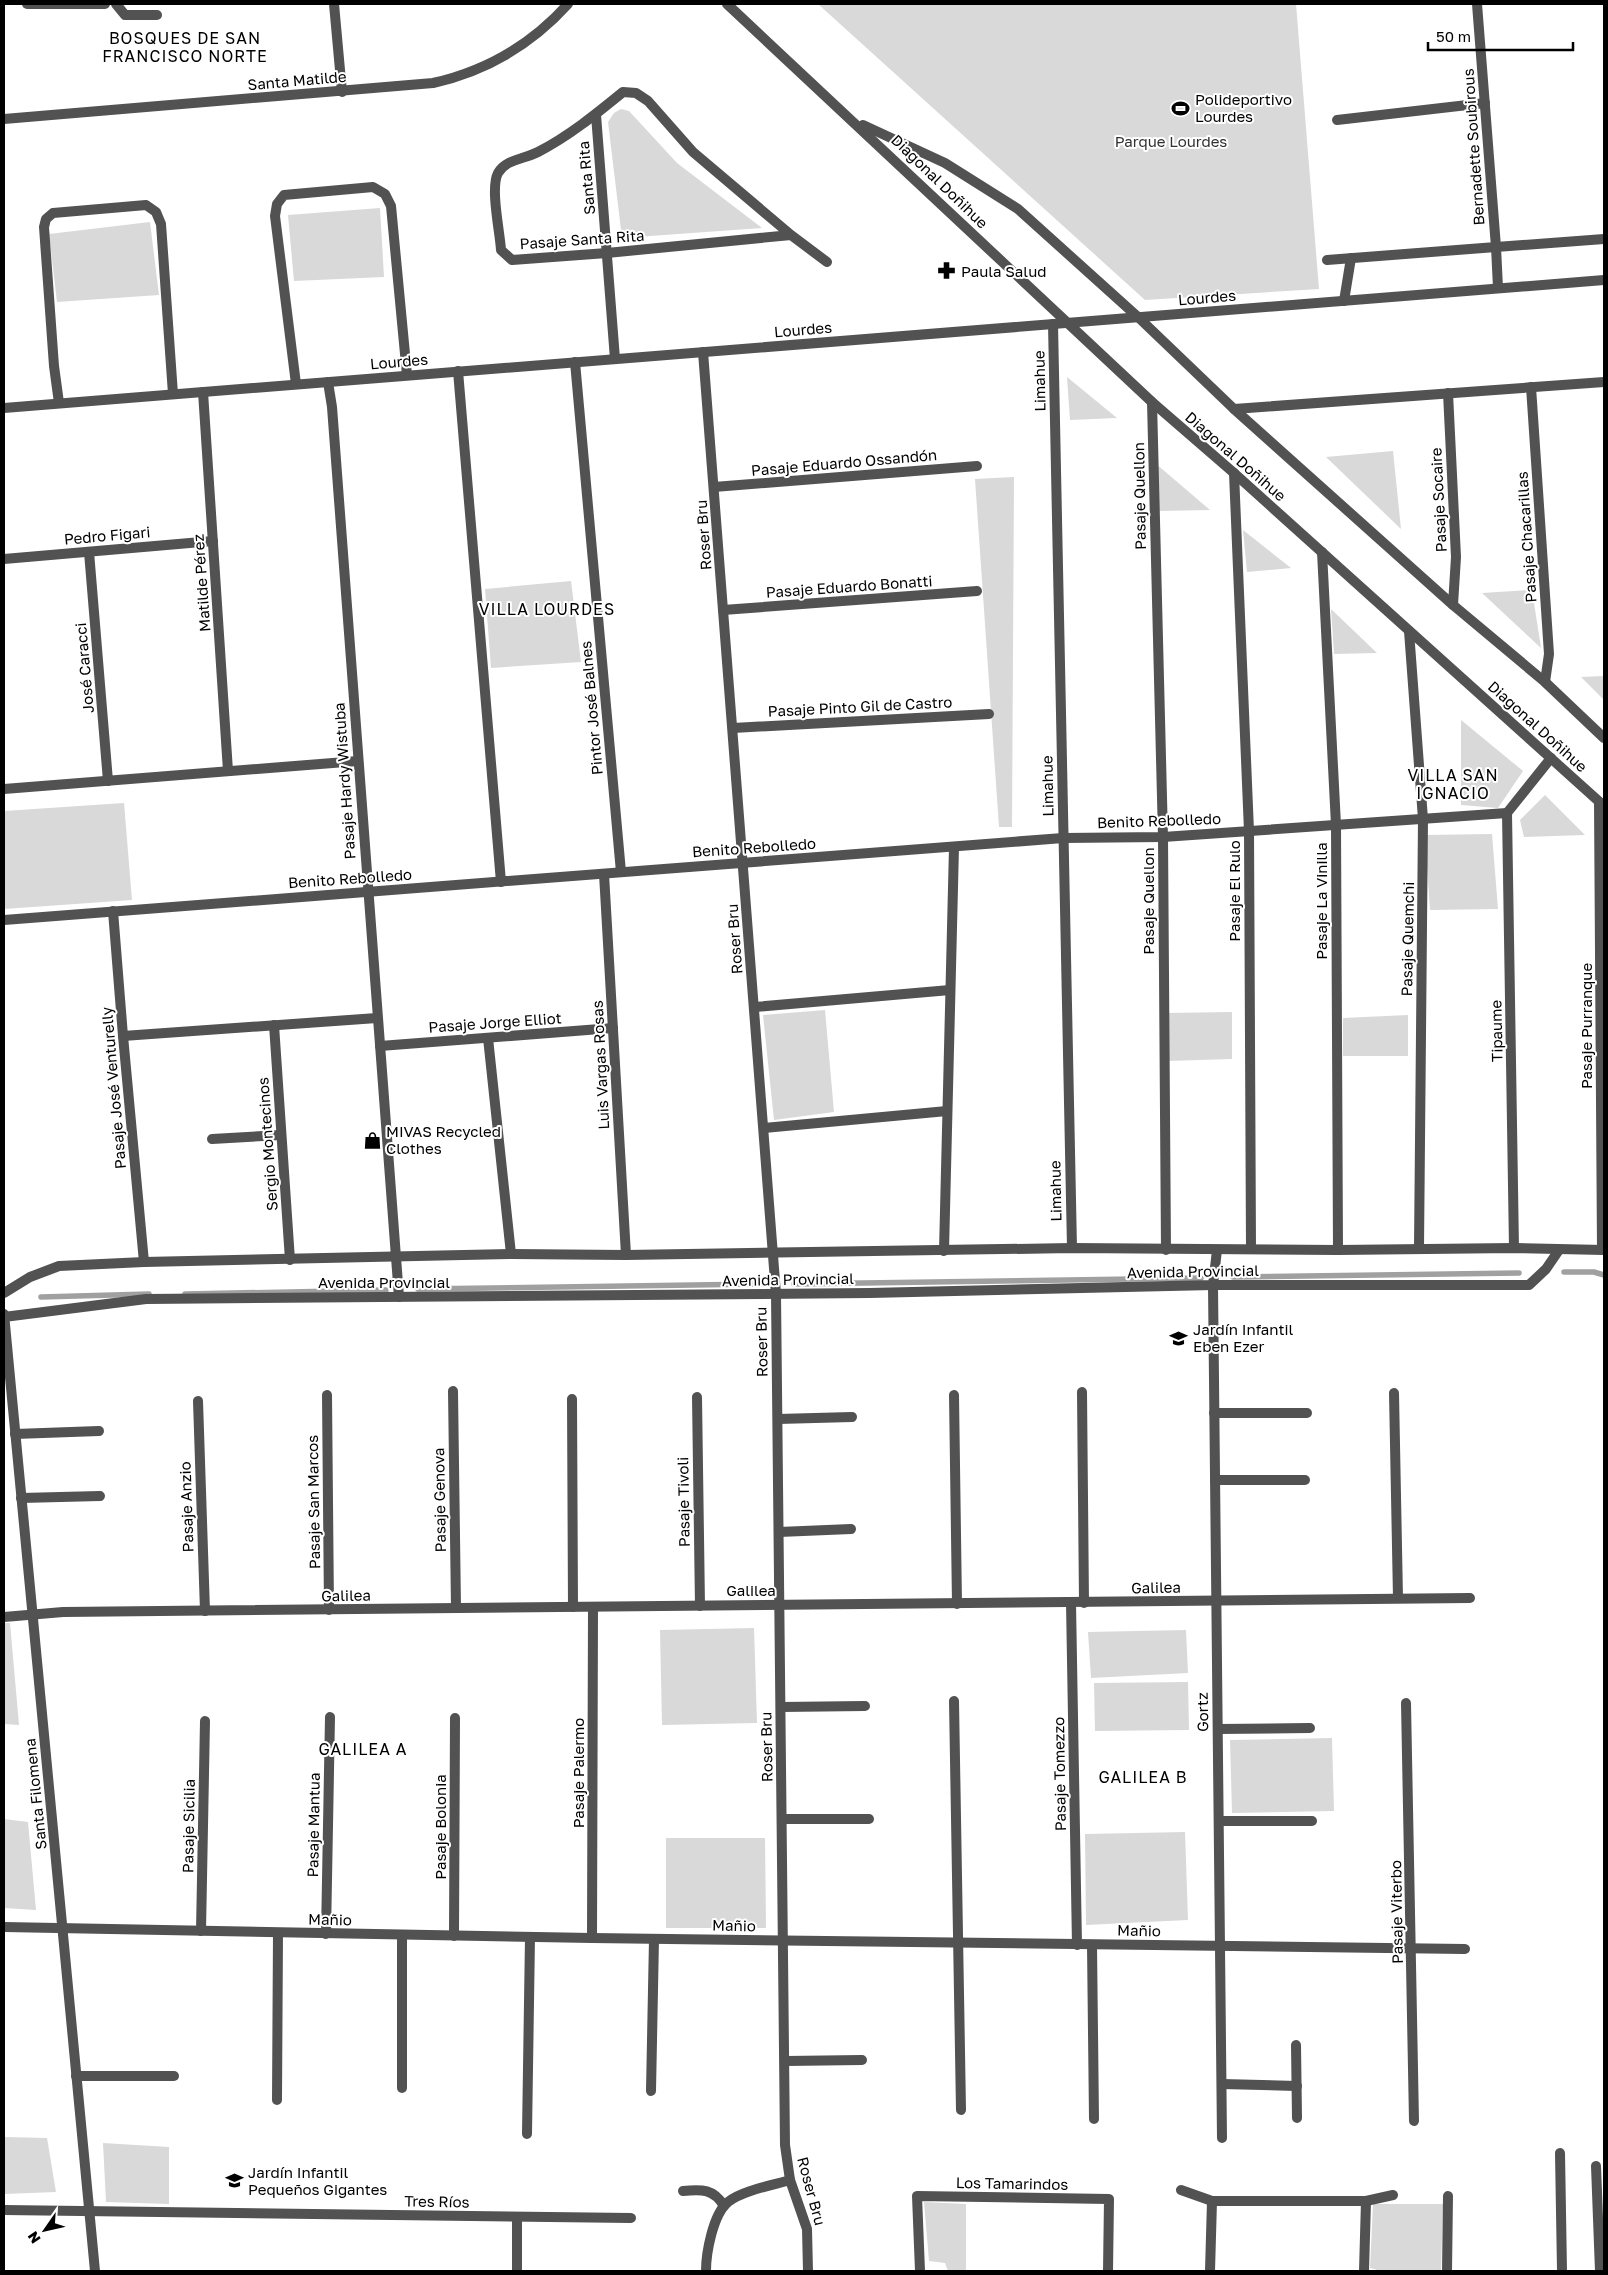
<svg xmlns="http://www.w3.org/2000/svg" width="1608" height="2275" font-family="'Golos Text',sans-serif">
<rect width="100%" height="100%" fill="#fff"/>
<g fill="#d9d9d9">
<polygon points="818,4 1296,4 1319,289 1145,300"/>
<polygon points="621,109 629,111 677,163 762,228 622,238 608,122 614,113"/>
<polygon points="380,208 384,277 294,281 288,215"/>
<polygon points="150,222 159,295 57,302 49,234"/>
<polygon points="1067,377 1117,418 1070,420"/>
<polygon points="1393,451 1401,529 1326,457"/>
<polygon points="1155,463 1210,510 1158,511"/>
<polygon points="1014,477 1012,827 999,827 975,479"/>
<polygon points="1243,530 1291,568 1247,572"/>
<polygon points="571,581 581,662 491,668 485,589"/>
<polygon points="1532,590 1541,648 1482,593"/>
<polygon points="1331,609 1377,653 1334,654"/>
<polygon points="1604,676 1604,700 1581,677"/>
<polygon points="1461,720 1523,771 1498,808 1461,805"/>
<polygon points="1545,795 1585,835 1524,837 1520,820"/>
<polygon points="124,803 132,900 4,909 4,811"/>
<polygon points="1492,834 1498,909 1430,910 1425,835"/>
<polygon points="825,1010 834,1112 774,1120 763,1015"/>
<polygon points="1232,1012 1232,1059 1167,1061 1165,1013"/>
<polygon points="1408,1015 1408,1056 1343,1056 1343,1018"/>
<polygon points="4,1623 10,1623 19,1725 4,1724"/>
<polygon points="754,1628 757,1723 662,1725 660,1630"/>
<polygon points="1186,1630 1188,1673 1091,1678 1088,1632"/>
<polygon points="1188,1682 1189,1730 1095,1731 1094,1683"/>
<polygon points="1332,1738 1334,1811 1232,1813 1230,1740"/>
<polygon points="4,1819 28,1822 36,1910 4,1908"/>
<polygon points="1185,1832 1188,1920 1086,1925 1085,1834"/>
<polygon points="666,1838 765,1838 766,1928 666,1928"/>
<polygon points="4,2137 47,2138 56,2192 4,2194"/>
<polygon points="103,2143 169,2147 169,2204 106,2202"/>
<polygon points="924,2202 966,2204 966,2271 948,2271 945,2263 929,2261"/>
<polygon points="1373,2204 1443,2204 1441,2271 1381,2271 1370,2268"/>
</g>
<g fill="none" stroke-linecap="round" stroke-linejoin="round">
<g stroke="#a0a0a0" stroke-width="5.5">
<polyline points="1564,1272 1594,1272 1604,1275"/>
<polyline points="1233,1277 1519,1273"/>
<polyline points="794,1284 1201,1278"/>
<polyline points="418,1289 761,1284"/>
<polyline points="185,1294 386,1290"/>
<polyline points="41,1297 149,1294"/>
</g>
<g stroke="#525252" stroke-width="10">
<polyline points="27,4 105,4"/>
<polyline points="116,4 125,15 157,15"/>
<polyline points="334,4 342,92"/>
<polyline points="596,115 615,359"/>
<path d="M4,119L433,83C486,71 532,44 568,4"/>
<polyline points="1337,120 1485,103"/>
<path d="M791,235L607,253L512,260L501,250C500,232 490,188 498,173C506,159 525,159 538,152C569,136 596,114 623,92L636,93L648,101L693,152L791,235L827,262"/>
<polyline points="1327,260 1496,247 1477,4"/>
<polyline points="1344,301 1351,258"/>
<polyline points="1053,324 1072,1248"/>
<polyline points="703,352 776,1294 785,2145 790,2180 807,2229 808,2271"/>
<polyline points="575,362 621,872"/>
<polyline points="458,371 501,882"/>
<polyline points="328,382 332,407 399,1297"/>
<polyline points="296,384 275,216 277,204 284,195 373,187 385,194 391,206 407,375"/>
<polyline points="1531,387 1549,654 1545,682"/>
<polyline points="203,392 228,771"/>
<polyline points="1448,393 1456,557 1453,605"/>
<polyline points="1152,402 1163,837 1166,1250"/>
<polyline points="59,403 54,366 44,227 46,219 53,213 146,205 156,212 161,224 173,394"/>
<polyline points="1234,409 1604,382"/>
<polyline points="1234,473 1249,831 1251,1249"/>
<polyline points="714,487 977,466"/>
<polyline points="89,552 108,781"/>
<polyline points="1322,552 1336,825 1338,1250"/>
<polyline points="4,559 213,541"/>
<polyline points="723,610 977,591"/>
<polyline points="1409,631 1423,819 1419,1248"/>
<polyline points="733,728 989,714"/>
<polyline points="4,789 358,761"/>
<polyline points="1599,802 1602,1250"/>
<polyline points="1507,813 1514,1248"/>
<polyline points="1507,813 1551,758"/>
<polyline points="604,874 626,1255"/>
<polyline points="113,911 123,1036 144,1262"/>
<polyline points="4,920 1063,838 1163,837 1507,813"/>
<polyline points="755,1007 950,990"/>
<polyline points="274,1025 290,1260"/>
<polyline points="123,1036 377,1018"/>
<polyline points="488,1038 511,1254"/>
<polyline points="380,1046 613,1028"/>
<polyline points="764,1128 947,1111"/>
<polyline points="212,1139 281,1135"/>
<polyline points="944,1251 954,847"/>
<polyline points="453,1391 456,1608"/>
<polyline points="1082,1392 1084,1603"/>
<polyline points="1394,1393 1398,1598"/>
<polyline points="327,1395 329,1610"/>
<polyline points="954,1395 957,1604"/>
<polyline points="697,1397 700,1606"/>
<polyline points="572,1399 573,1607"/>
<polyline points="198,1401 205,1611"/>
<polyline points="1214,1413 1307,1413"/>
<polyline points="778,1419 852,1417"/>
<polyline points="15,1434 99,1431"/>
<polyline points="1215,1480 1305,1480"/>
<polyline points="21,1498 100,1496"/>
<polyline points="779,1532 851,1529"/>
<polyline points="1071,1603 1077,1945"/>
<polyline points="4,1617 63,1612 1470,1598"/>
<polyline points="954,1701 961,2110"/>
<polyline points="1406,1703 1414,2121"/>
<polyline points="781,1707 865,1706"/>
<polyline points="1218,1729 1310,1728"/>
<polyline points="782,1819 869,1819"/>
<polyline points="1219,1821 1312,1821"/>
<polyline points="4,1927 592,1938 1465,1949"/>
<polyline points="201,1931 205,1721"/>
<polyline points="326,1934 330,1717"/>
<polyline points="454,1936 455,1718"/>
<polyline points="592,1938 593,1607"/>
<polyline points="1092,1945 1094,2119"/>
<polyline points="1296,2045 1297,2118"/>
<polyline points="786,2061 862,2060"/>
<polyline points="76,2076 174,2076"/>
<polyline points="1222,2084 1297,2086"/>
<polyline points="402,2088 402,1935"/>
<polyline points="651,2091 654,1939"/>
<polyline points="277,2100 278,1933"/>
<polyline points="527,2134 530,1937"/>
<polyline points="1222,2138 1213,1285 1529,1285 1546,1269 1559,1250"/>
<polyline points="1560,2153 1562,2271"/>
<polyline points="1596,2166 1600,2271"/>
<polyline points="1181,2190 1212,2201 1366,2201 1393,2195"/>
<path d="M683,2191C702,2189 714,2189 724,2206"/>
<polyline points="4,2210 631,2218"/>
<polyline points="517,2217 517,2271"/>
<path d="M706,2271C706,2253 713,2214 728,2202C741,2191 773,2185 790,2180"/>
<polyline points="920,2271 917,2196 1109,2199 1108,2271"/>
<polyline points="1210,2271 1212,2201"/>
<polyline points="1364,2271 1366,2201"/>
<polyline points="1447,2271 1448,2196"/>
</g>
<g stroke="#525252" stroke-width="10">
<polyline points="727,4 1152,402 1234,473 1604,806"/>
<polyline points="863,125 945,163 1018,209 1139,318 1234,409 1453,605 1545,682 1604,738"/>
<polyline points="1498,288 1496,247 1604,239"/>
<polyline points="4,408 1604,280"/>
<polyline points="4,1293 30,1277 59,1266 144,1262 511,1254 626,1255 1072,1248 1338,1250 1514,1248 1604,1250"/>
<polyline points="4,1314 95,2271"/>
<polyline points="4,1317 146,1299 870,1293 1213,1285 1217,1250"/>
</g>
</g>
<defs>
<symbol id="stadium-bare" viewBox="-9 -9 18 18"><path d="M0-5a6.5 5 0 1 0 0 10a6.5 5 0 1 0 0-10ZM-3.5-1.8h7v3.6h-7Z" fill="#000" stroke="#fff" stroke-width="2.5" paint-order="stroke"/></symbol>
<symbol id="pharmacy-bare" viewBox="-9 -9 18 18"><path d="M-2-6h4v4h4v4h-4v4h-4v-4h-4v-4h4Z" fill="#000" stroke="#fff" stroke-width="2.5" paint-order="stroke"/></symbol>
<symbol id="shop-bare" viewBox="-9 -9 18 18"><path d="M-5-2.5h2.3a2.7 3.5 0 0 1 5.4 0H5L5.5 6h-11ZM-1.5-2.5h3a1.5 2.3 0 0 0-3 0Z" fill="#000" stroke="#fff" stroke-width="2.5" paint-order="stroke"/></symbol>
<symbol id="school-bare" viewBox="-9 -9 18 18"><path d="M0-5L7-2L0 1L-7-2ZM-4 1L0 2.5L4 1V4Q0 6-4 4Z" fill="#000" stroke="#fff" stroke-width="2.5" paint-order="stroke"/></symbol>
</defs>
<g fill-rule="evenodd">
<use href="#stadium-bare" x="1168" y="96" width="25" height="25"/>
<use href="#pharmacy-bare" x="934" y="258" width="25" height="25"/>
<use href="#shop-bare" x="360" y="1128" width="25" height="25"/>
<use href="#school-bare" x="1166" y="1326" width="25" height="25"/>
<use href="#school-bare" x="222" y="2168" width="25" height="25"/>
</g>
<g text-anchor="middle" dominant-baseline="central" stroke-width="4" stroke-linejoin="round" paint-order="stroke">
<g font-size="15" fill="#000" stroke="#fff">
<text transform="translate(297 80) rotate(-5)">Santa Matilde</text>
<text transform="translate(1473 147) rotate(-94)">Bernadette Soubirous</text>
<text transform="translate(586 178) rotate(-95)">Santa Rita</text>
<text transform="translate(940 181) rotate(44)">Diagonal Doñihue</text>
<text transform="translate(582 239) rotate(-4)">Pasaje Santa Rita</text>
<text transform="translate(1207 297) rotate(-5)">Lourdes</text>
<text transform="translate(803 329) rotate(-5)">Lourdes</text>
<text transform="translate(399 361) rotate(-5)">Lourdes</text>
<text transform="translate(1039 381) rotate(-91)">Limahue</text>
<text transform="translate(1236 456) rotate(41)">Diagonal Doñihue</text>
<text transform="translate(844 462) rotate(-5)">Pasaje Eduardo Ossandón</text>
<text transform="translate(1139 496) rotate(-91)">Pasaje Quellon</text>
<text transform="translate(1438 500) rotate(-93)">Pasaje Socaire</text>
<text transform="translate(107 535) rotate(-5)">Pedro Figari</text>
<text transform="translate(703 535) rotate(-94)">Roser Bru</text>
<text transform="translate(1526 537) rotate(-94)">Pasaje Chacarillas</text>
<text transform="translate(201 583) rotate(-94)">Matilde Pérez</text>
<text transform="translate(849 586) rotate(-4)">Pasaje Eduardo Bonatti</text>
<text transform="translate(84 668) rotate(-95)">José Caracci</text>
<text transform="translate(860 706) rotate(-3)">Pasaje Pinto Gil de Castro</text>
<text transform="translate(591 708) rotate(-95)">Pintor José Balnes</text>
<text transform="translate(1538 726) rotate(42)">Diagonal Doñihue</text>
<text transform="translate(344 781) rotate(-94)">Pasaje Hardy Wistuba</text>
<text transform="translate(1047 786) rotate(-91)">Limahue</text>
<text transform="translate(1159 820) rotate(-2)">Benito Rebolledo</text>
<text transform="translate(754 847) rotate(-4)">Benito Rebolledo</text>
<text transform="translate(350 878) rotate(-4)">Benito Rebolledo</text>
<text transform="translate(1234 891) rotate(-90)">Pasaje El Rulo</text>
<text transform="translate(1148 901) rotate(-90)">Pasaje Quellon</text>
<text transform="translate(1321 901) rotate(-90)">Pasaje La Vinilla</text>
<text transform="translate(734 939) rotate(-94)">Roser Bru</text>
<text transform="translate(1407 939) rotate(-89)">Pasaje Quemchi</text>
<text transform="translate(495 1022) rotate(-4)">Pasaje Jorge Elliot</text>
<text transform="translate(1586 1026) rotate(-90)">Pasaje Purranque</text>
<text transform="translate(1496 1031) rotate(-91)">Tipaume</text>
<text transform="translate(600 1065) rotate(-93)">Luis Vargas Rosas</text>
<text transform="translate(113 1088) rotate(-95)">Pasaje José Venturelly</text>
<text transform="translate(267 1144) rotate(-94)">Sergio Montecinos</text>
<text transform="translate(1055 1191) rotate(-91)">Limahue</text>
<text transform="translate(1193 1271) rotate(-1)">Avenida Provincial</text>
<text transform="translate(788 1279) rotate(-1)">Avenida Provincial</text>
<text x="384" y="1282">Avenida Provincial</text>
<text transform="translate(761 1342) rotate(-91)">Roser Bru</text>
<text transform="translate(439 1500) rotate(-91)">Pasaje Genova</text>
<text transform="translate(313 1502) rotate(-91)">Pasaje San Marcos</text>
<text transform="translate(683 1502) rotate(-91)">Pasaje Tivoli</text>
<text transform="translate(186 1507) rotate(-92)">Pasaje Anzio</text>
<text transform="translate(1156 1587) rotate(-1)">Galilea</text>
<text x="751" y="1590">Galilea</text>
<text transform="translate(346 1595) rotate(-1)">Galilea</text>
<text transform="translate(1202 1712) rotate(-91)">Gortz</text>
<text transform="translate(766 1747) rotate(-91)">Roser Bru</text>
<text transform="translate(578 1773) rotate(-90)">Pasaje Palermo</text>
<text transform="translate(1059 1774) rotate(-91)">Pasaje Tomezzo</text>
<text transform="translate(35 1794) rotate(-96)">Santa Filomena</text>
<text transform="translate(313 1825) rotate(-89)">Pasaje Mantua</text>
<text transform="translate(188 1826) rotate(-89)">Pasaje Sicilia</text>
<text transform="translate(440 1827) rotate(-90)">Pasaje Bolonia</text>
<text transform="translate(1396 1912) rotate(-91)">Pasaje Viterbo</text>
<text transform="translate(330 1919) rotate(1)">Mañio</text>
<text transform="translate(734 1925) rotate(1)">Mañio</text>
<text transform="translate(1139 1930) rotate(1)">Mañio</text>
<text transform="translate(1012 2183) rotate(1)">Los Tamarindos</text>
<text transform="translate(812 2191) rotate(75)">Roser Bru</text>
<text transform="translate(437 2201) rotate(1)">Tres Ríos</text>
</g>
<g font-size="15" fill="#000" stroke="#fff" text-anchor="start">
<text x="1195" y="99">Polideportivo<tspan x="1195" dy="17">Lourdes</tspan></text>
<text x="961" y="271">Paula Salud</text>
<text x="386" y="1131">MIVAS Recycled<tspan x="386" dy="17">Clothes</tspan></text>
<text x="1193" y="1329">Jardín Infantil<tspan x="1193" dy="17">Eben Ezer</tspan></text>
<text x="248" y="2172">Jardín Infantil<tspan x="248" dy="17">Pequeños Gigantes</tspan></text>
</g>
<g font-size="15" fill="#303030" stroke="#fff">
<text x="1171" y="141">Parque Lourdes</text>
</g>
<g font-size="16" letter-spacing="1" fill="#000" stroke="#fff">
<text x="185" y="38">BOSQUES DE SAN<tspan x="185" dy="18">FRANCISCO NORTE</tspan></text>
<text x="547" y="609">VILLA LOURDES</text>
<text x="1453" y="775">VILLA SAN<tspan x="1453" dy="18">IGNACIO</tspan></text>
<text x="363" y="1749">GALILEA A</text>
<text x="1143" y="1777">GALILEA B</text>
</g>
</g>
<rect width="1608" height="2275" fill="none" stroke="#000000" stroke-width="10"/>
<g transform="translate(45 2230) rotate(236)" stroke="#ffffff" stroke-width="4" paint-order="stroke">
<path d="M0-4L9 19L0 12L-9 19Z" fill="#000000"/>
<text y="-8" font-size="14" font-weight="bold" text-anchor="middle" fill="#000000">N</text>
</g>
<path d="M1428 42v8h145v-8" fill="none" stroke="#000000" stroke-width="2.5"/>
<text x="1436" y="42" font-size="15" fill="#000000" stroke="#ffffff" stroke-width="4" paint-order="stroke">50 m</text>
</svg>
